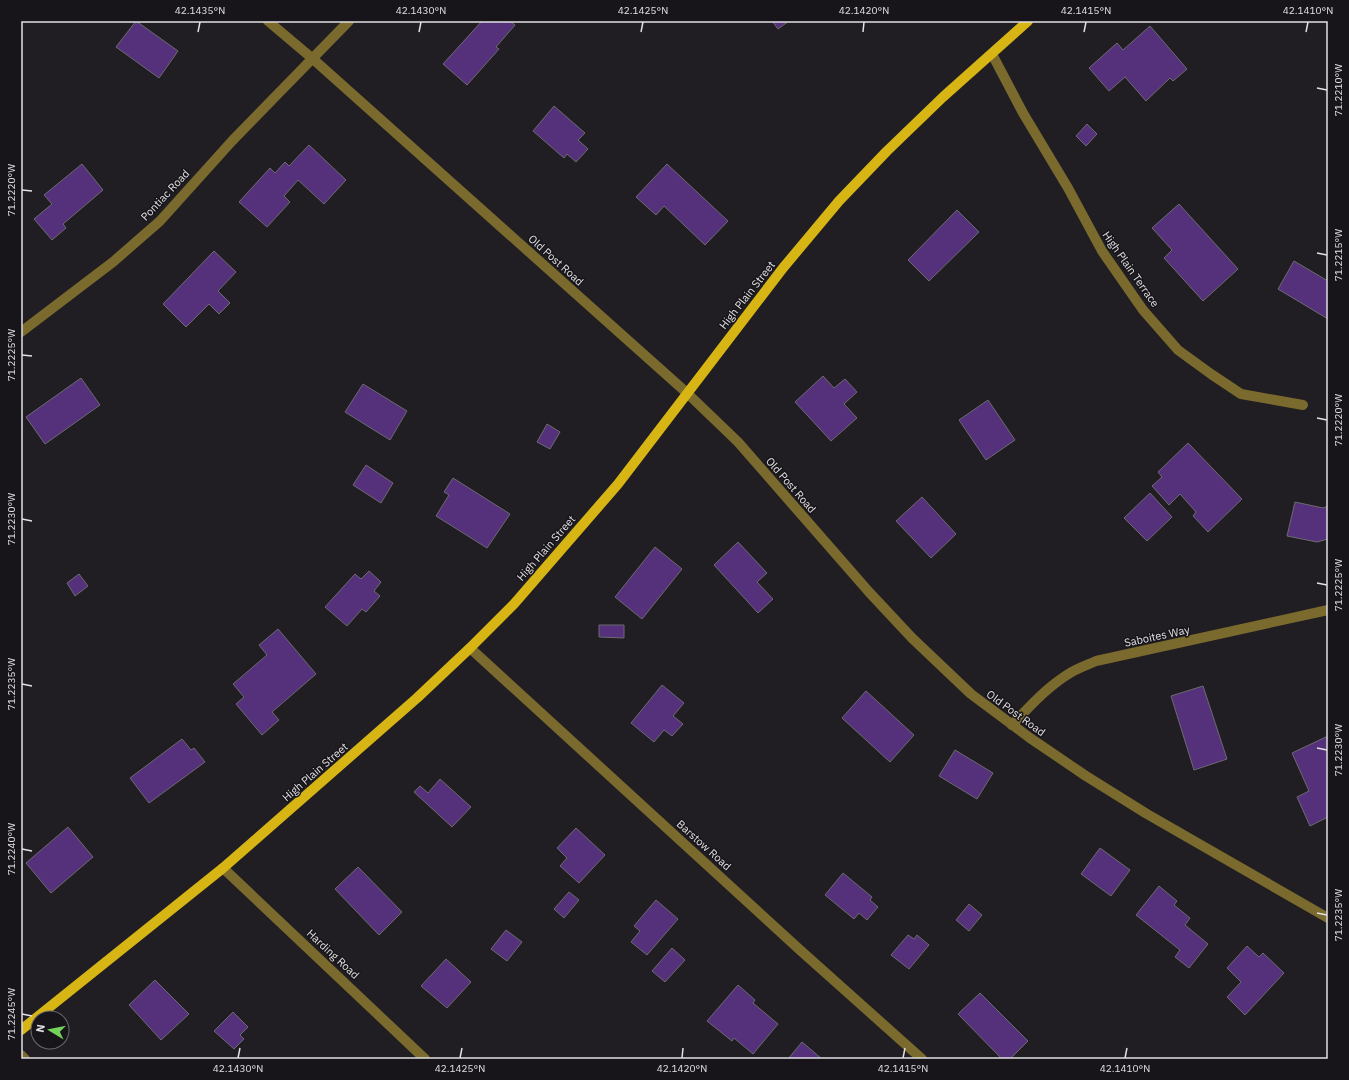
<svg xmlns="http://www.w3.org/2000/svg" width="1349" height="1080" font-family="'IBM Plex Sans',sans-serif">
<rect width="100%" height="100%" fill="#201e22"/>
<g fill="#55307b" stroke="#6d6b70">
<polygon points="136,21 178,51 159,78 116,47"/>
<polygon points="482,21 510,21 515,25 496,47 499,49 467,85 443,64"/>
<polygon points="772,21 789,21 778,29"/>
<polygon points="1150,26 1187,69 1173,81 1170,78 1146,101 1125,77 1109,91 1089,68 1117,43 1123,50"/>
<polygon points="554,106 585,133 578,140 588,149 576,162 567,154 564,158 533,131"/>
<polygon points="1087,124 1097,134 1086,146 1076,136"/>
<polygon points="309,145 346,180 324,204 298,180 284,196 290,202 267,227 239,202 270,168 275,173 285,162 289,166"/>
<polygon points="82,164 103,190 63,224 66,228 52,240 34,219 52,204 44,195"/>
<polygon points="667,164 728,221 705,245 664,206 656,215 636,197"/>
<polygon points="1179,204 1238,269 1203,301 1164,258 1172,250 1152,228"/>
<polygon points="957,210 979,232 929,281 908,260"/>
<polygon points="214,251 236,272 218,291 230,303 219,314 209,304 186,327 163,304"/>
<polygon points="1294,261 1328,281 1328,319 1278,289"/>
<polygon points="823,376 834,388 845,379 857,392 844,404 857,418 831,441 795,402"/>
<polygon points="81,378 100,405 45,444 26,417"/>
<polygon points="363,384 407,411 390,440 345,412"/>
<polygon points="988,400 1015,440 986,460 959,420"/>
<polygon points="547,424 560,432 550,449 537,442"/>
<polygon points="1188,443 1242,499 1208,532 1193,516 1196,512 1180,494 1169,505 1152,486 1162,477 1158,472"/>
<polygon points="366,465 393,483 381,503 353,485"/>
<polygon points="453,478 510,514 487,548 436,516 449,495 444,492"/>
<polygon points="1150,493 1172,517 1147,541 1124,518"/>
<polygon points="922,497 956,534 931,558 896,521"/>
<polygon points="1295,502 1323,508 1328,506 1328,539 1317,542 1287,536"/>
<polygon points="738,542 767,573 757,582 773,599 758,613 714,565"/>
<polygon points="655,547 682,569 642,619 615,597"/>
<polygon points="369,571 381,582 374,591 380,596 366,612 362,609 347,626 325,607 355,574 361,579"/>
<polygon points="79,574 88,586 75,596 67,583"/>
<polygon points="599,625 624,625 624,638 599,637"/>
<polygon points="278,629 316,674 272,712 279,720 262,735 236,704 244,697 233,684 267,655 259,645"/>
<polygon points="662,685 684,703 673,716 683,724 672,736 664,730 654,742 631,723"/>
<polygon points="1203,686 1227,759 1194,770 1171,696"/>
<polygon points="866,691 914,735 890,762 842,718"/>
<polygon points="1328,736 1328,817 1310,826 1297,797 1309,791 1292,753"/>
<polygon points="182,739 191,750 194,748 205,762 149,803 130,778"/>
<polygon points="955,750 993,773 977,799 939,776"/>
<polygon points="440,779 471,807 452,827 414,792 420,786 428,793"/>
<polygon points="68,827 93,857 51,893 26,863"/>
<polygon points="576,828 605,855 579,883 560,866 567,858 557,848"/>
<polygon points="1100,848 1130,870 1111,896 1081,874"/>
<polygon points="358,867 402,912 379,935 335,889"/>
<polygon points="843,873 872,897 870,900 878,907 867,920 859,913 854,919 825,895"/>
<polygon points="1159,886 1177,901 1174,905 1190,918 1185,925 1208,944 1189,968 1175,957 1180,950 1136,915"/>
<polygon points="569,892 579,900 564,918 554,909"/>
<polygon points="656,900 678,919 647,955 631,942 640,931 634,926"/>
<polygon points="969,904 982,915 969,931 956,920"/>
<polygon points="506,930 522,942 507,961 491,949"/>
<polygon points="908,935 914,939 917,935 929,945 909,969 891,955"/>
<polygon points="1247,946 1259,957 1263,953 1284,973 1245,1015 1227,997 1241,982 1227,968"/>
<polygon points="672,948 685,960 665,982 652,971"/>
<polygon points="446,959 471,982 447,1008 421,986"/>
<polygon points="155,980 189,1014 161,1040 129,1005"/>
<polygon points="738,985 755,1000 753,1003 778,1024 753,1054 734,1038 732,1041 707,1021"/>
<polygon points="980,993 1028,1041 1010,1059 1002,1059 958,1014"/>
<polygon points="233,1012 248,1027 240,1035 244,1039 234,1049 214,1031"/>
<polygon points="802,1042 822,1059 788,1059"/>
</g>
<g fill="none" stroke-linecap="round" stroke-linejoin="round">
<g stroke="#7a6a2d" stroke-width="10">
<polyline points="268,21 313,59 687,393 738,442 869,592 912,638 971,694 1030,738 1086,776 1147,814 1328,918"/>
<polyline points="992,54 1023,113 1068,188 1102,251 1143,310 1178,350 1211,374 1241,394 1303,405"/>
<polyline points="21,332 113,262 160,221 232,141 349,21"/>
<polyline points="470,648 800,950 922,1059"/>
<path d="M1012,725C1030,706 1047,687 1070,673C1078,668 1087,665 1096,661L1328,610"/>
<polyline points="223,868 425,1059"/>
<polyline points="21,1055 25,1059"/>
</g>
<polyline stroke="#d7b515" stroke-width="10" points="21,1030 223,868 417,698 470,648 514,604 618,484 783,268 839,201 887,151 943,97 1028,21"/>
</g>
<path fill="none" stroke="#e1e0e3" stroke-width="1.5" d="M198,32L200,22M419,32L421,22M641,32L643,22M863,32L864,22M1084,32L1086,22M1306,32L1308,22M1317,88L1327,90M22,190L32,191M1317,253L1327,255M22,355L32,356M1317,418L1327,420M22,519L32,521M1317,583L1327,585M22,684L32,686M1317,748L1327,750M22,849L32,851M1317,913L1327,915M22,1014L32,1016M238,1058L240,1048M460,1058L462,1048M682,1058L683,1048M903,1058L905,1048M1125,1058L1127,1048"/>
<g text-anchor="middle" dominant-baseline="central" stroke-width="3" stroke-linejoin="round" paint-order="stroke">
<g font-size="11" fill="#e1e0e3" stroke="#171519">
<text transform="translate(165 195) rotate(-47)">Pontiac Road</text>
<text transform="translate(556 260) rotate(42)">Old Post Road</text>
<text transform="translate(1131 269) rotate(55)">High Plain Terrace</text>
<text transform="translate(747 295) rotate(-52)">High Plain Street</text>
<text transform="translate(791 485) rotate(49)">Old Post Road</text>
<text transform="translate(546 548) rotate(-49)">High Plain Street</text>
<text transform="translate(1157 636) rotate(-12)">Saboites Way</text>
<text transform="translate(1016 713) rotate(36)">Old Post Road</text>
<text transform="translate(315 772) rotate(-41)">High Plain Street</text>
<text transform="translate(704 845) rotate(42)">Barstow Road</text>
<text transform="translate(333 954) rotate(43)">Harding Road</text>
</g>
</g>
<rect width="1349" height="1080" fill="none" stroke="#171519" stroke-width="44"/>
<g transform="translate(50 1030) rotate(280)"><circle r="19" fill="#171519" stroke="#68666a"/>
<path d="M0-3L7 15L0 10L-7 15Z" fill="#74d25c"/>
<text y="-6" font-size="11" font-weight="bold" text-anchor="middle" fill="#e1e0e3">N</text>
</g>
<rect x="22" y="22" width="1305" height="1036" fill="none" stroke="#e1e0e3" stroke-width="1.5"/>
<g font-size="10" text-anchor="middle" fill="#e1e0e3">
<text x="200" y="14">42.1435°N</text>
<text x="421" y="14">42.1430°N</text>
<text x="643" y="14">42.1425°N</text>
<text x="864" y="14">42.1420°N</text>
<text x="1086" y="14">42.1415°N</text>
<text x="1308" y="14">42.1410°N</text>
<text transform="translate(1338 90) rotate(-90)" y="4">71.2210°W</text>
<text transform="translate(11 190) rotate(-90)" y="4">71.2220°W</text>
<text transform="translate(1338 255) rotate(-90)" y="4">71.2215°W</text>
<text transform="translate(11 355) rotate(-90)" y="4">71.2225°W</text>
<text transform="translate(1338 420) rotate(-90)" y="4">71.2220°W</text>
<text transform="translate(11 519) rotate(-90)" y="4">71.2230°W</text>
<text transform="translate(1338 585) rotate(-90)" y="4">71.2225°W</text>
<text transform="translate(11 684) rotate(-90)" y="4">71.2235°W</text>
<text transform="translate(1338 750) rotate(-90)" y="4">71.2230°W</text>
<text transform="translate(11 849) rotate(-90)" y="4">71.2240°W</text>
<text transform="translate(1338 915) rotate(-90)" y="4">71.2235°W</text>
<text transform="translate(11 1014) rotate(-90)" y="4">71.2245°W</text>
<text x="238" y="1072">42.1430°N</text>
<text x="460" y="1072">42.1425°N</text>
<text x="682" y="1072">42.1420°N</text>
<text x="903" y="1072">42.1415°N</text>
<text x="1125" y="1072">42.1410°N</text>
</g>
</svg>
